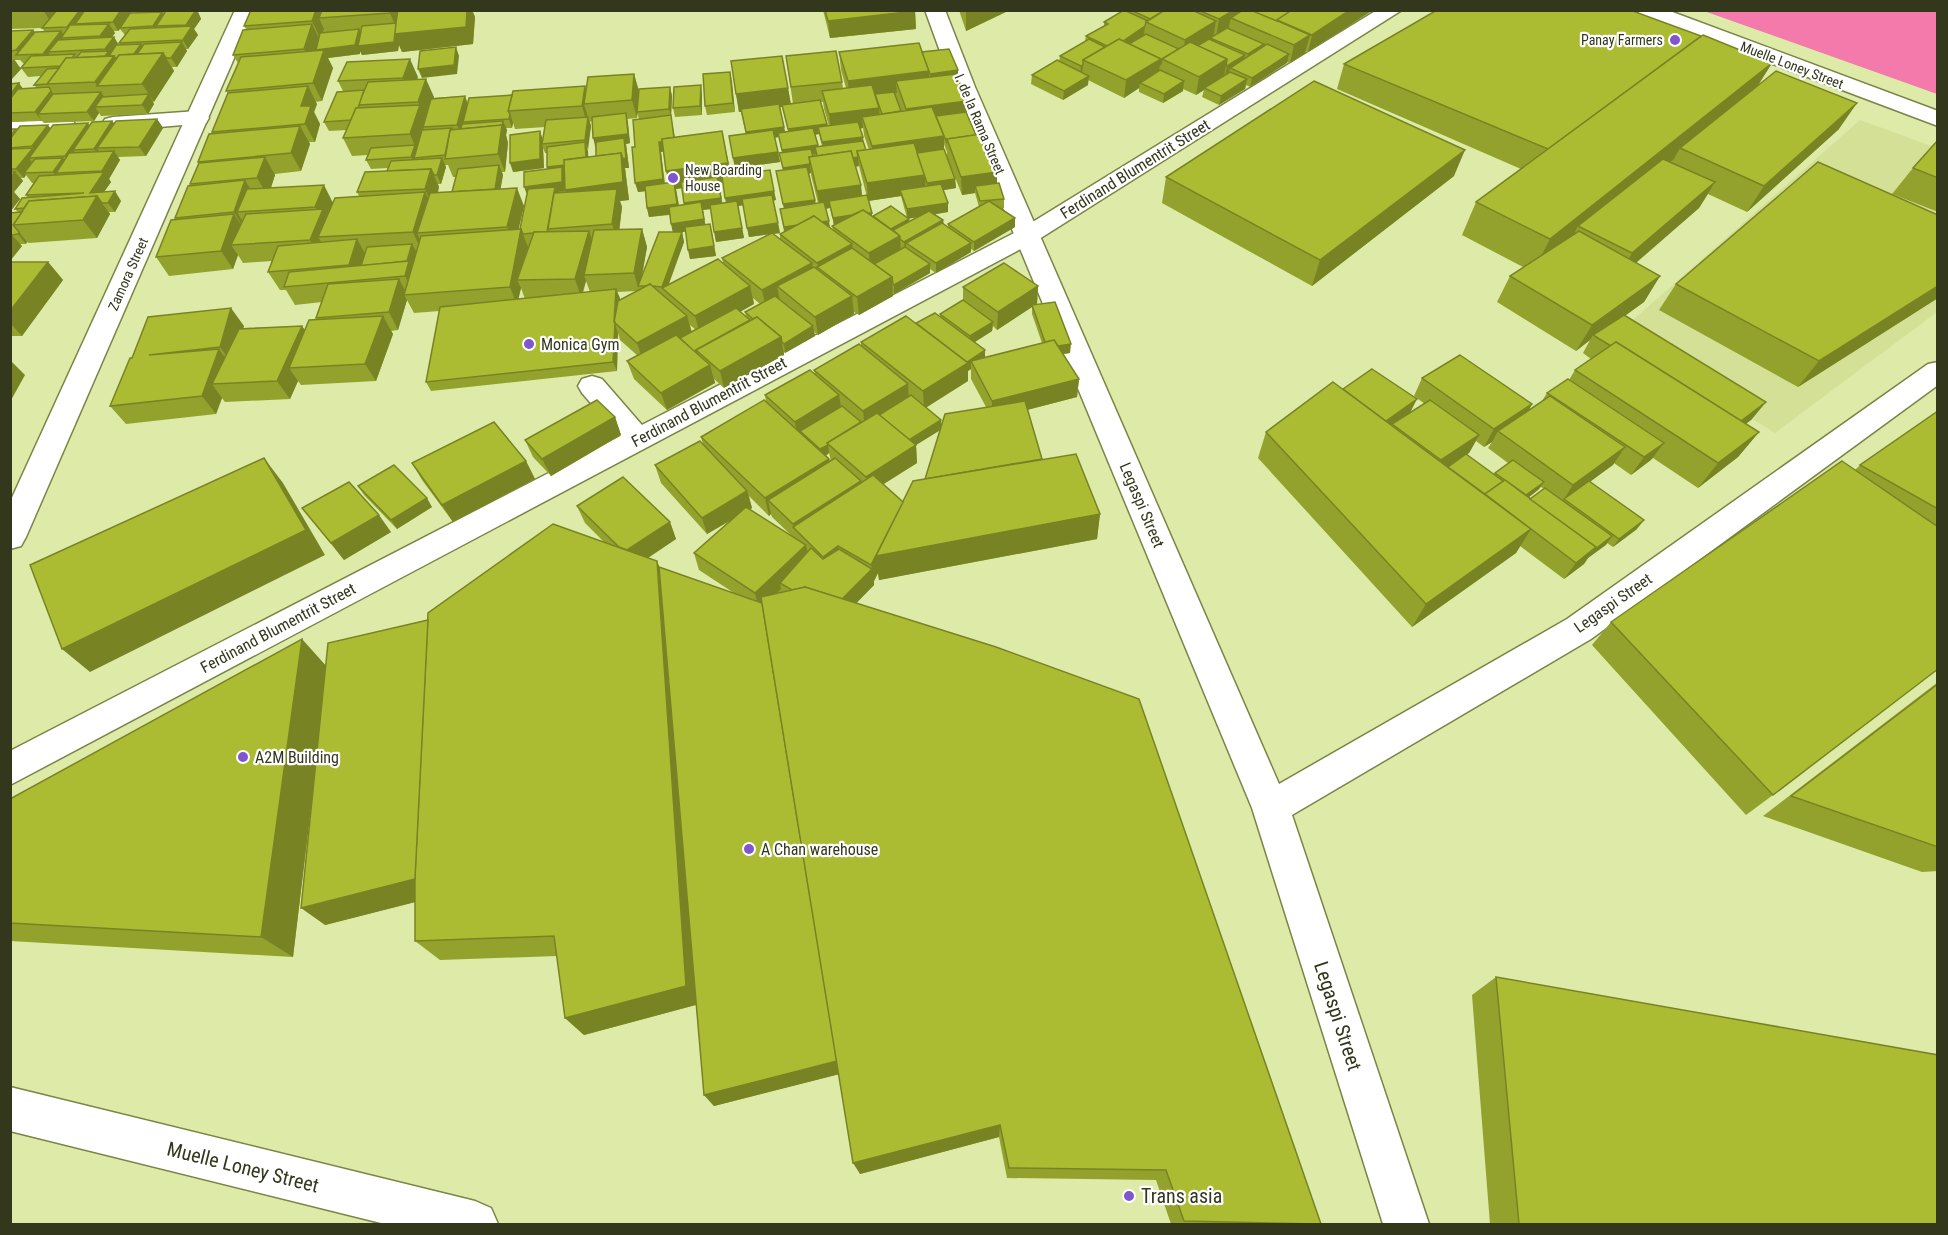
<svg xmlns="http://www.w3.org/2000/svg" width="1948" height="1235" font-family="'Roboto Condensed',sans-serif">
<rect width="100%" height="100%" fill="#deeaa8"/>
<polygon fill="#d3e096" points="1860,120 1937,148 1937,312 1775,433 1617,334"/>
<polygon fill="#f37aaa" points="1704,11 1937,11 1937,94"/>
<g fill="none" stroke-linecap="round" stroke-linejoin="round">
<defs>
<g id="street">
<polygon points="925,10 945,10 975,87 1279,784 1567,619 1928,364 1938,362 1938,385 1591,639 1292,815 1429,1224 1383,1224 1252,808 953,87"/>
<polygon points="198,111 206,113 209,118 206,123 113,131 105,129 102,124 105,119 113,117"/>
<polygon points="65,119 73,121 76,126 73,131 10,136 10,122"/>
<polygon points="592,376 602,379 648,432 653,439 648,446 638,450 628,446 582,393 578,386 582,379"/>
</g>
<g id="secondary">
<polygon points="235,10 255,10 26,537 21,546 10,549 10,502"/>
<polygon points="1377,10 1402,10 1036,241 10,785 10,751 1018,231"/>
<polygon points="1637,10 1667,10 1938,111 1938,126 1640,14"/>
<polygon points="10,1087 475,1201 491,1208 498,1224 385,1224 10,1131"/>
</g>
</defs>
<use href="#street" stroke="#7b8446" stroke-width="3"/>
<use href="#secondary" stroke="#7b8446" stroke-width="3"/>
<use href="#street" fill="#fff" fill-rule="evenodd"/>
<use href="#secondary" fill="#fff" fill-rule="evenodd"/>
</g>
<g fill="#93a22c" fill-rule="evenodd">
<path d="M10,10H131L132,13H131H152L150,10H199L198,12L201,19L194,29L198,35L188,49H186L187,51L177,67H172L174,71L153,102L154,104L148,114L101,116L99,113L94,121L44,123L42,121L10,122V84L23,89L37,88L34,85L41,76L28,77L21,68L24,64L20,60H14L21,69L10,81V31L33,30L35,32H45L42,28L10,29ZM120,29L125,35L119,43L121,45H119L114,37H112L115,33L114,31H118Z"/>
<path d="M251,10H472L475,17L473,44L402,52L399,45L398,51L362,55L360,51V54L328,58L333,68L322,101L315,102L317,104L314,112L320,124L315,142H309L310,144L301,171L275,174V175L271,188L333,202L359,196L357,192L387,171L388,168L371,169L366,160L368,155L352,156L343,138L347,130L329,131L324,122L343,91L338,81L418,77L417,80L434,97L433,98L465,96L468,104L586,90L634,74L639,91L670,87L672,96L671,117L675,137L722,131L731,175L774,191L776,200L773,201L780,233L773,234L780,239V234L784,232L780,209L784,208L776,171L783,170L779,153H782L779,137L775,138L780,162L735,168L729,136L746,134L741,112H739L736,94L788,88L791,104H793L786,56L842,82L843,88H846L841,70L839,52H922L958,79L967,101V114L976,135L997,172V183L1004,199V208H1000L1015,218V227L974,251L971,249V252L936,273L930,269V273L894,294L893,293V296L859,315L854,312V314L818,335L814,332L815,336L785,353L784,352V355L724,388L714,379L715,383L667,410L634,379L627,361L638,356L620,340L618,333L617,371L431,391L426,382L439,311L414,313L407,300L398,330L391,331L393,334L376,381L301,385L298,381L290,399L225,402L222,398L216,414L126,424L110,406L130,358L244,326L243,328L302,326L305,330L317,320L316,318L322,302L295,305L286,290H280L268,272L272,261L243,263L238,255L233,269L169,276L156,257L176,220L175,218L191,186L190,184L199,164L198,162L212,134V132L228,93L226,91L238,63L233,55L246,29L244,26ZM821,102H823L824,109L829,126H828ZM780,107H783L788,131L785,132ZM637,113L639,119L635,147L638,192L645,191L647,208L649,217L670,215L673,232L642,276L647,247L642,229H619L622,207L620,201L629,200L625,168H629L626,144L630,143L627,119L637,118ZM592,121L596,156L588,157L587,150L591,126L590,122ZM513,123L515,129L545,127L543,139L513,172L544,168L543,148L545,153H547V169L520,229H518L524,206L500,189L503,175L502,172H505L508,143L506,135L507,130L506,128H512ZM863,128L864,135L869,150H866L863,142L860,129ZM819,134L822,146H818L815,135ZM944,144L947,152V157L962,195L975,193L979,207L948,224V227L944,224L943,220L935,214L948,212L943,190L956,188L955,179L944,149ZM663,151L669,183H665L661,152ZM445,165H448L453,177H456L452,192L438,193L439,187L438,184H441L446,167ZM859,166L868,201L901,196L907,218L872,216V213L862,196L856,167ZM811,173V175L818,203L816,204L809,174ZM723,182L726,202L722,203L719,183ZM682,188L685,205H679L676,189ZM743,205L749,237L769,234L722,258L723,263L669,284L684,242L682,232H680H686L690,259L716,256L712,233L705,224L703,210L711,209L716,242L744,238L738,206ZM830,208L834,225L832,226L833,230L830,228L826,209ZM918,217L909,222L908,218ZM586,281L590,292L583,293ZM521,288L525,299H518ZM637,291L619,300L617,292ZM753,298L760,304L745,312L746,317L740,312L754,304ZM690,325L696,330L692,332Z"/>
<polygon points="823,10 915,10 916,29 830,38"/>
<polygon points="959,10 1010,10 966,31"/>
<polygon points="1128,10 1373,10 1308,52 1306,51 1305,53 1290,63 1287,62 1250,87 1246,85 1245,89 1219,105 1202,97 1204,90 1196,95 1183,89 1183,91 1163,103 1139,92 1139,88 1124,98 1088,80 1088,85 1063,100 1031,84 1032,75 1059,62 1060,56 1085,41 1086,36 1104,26 1104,22 1128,12"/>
<path d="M1772,63L1758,85L1839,129L1747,212L1708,194L1699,208L1636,263L1660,276L1644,302L1624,316L1766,402L1751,420L1746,424L1759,432L1738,457L1698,488L1653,458L1631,475L1614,463L1590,482L1637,529L1613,547L1607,543L1588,558L1584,564L1564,579L1520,546L1516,553L1412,627L1258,458L1266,432L1343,389L1411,412L1425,404L1414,396L1422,378L1532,404L1529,410L1542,401L1547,393L1569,380L1575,370L1591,359L1583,353L1590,340L1576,351L1497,302L1510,276L1523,267L1462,235L1476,202L1521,169L1337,89L1344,64ZM1476,441L1484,447L1492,442L1488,448L1508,463L1495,473L1493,475L1466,455L1469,453ZM1541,487L1544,489L1530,499L1529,497L1538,490Z"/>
<polygon points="730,72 735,112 707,115 705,106"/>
<polygon points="702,94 702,115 675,117 673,108"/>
<polygon points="157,119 163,128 146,156 118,157 120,160 109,179 111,182 104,192 121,201 115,212 109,212 110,214 97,238 29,243 27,242 26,244 20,244 22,246 10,261 10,213 18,212 15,209 27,197 26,195 34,183 32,183 26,175 24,178 21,178 23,181 14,192 20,199 10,212 10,129 17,131 89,125 112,121 114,123"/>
<polygon points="1938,140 1938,212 1892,194 1913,168"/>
<polygon points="1454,176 1312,286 1162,203 1166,177"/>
<polygon points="10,262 48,262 63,280 22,336 10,336"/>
<polygon points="1676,284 1938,298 1798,387 1659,310"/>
<path d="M1038,286L1037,304L1070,353L1063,354L1079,379L1077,397L1027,410L1042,459L1100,514L1097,539L879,580L878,573L874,581V585L856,603L1321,1224H1171L1156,1180L1007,1178L999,1137L860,1174L839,1074L714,1106L704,1095L696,1005L584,1035L565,1018L557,956L440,960L415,941V902L325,925L312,797L293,957L10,941V799L326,666L604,542L585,523L577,506L670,522L676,539L648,558L657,561L659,567L734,593L699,570L694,553L731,520L707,534L661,483L655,465L703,444L701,437L766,402L765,395L815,375L814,370L861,346V342L916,323L940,317V314L963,301V287ZM1032,307V314L1042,343L985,357V350L975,342L992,331L993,326L997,330ZM971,369V379L986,407L941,426L926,407L968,381V371ZM940,430L925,479L903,502L883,484L917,463L916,445ZM829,453L831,461H830L829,459L826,456ZM749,496L769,516L771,514L772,517L792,536L749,510L752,508Z"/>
<polygon points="1938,411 1938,669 1773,795 1746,815 1592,645 1611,622 1855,470 1860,465"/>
<polygon points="615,417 621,435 551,476 533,457 525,440"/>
<polygon points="526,461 535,479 453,522 422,480 412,463"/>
<polygon points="358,486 432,507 397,529 364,495"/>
<polygon points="302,508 391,532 344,560"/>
<polygon points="1938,682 1938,871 1922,872 1763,816"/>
<polygon points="1496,977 1938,1224 1490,1224 1472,995"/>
</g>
<g fill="#788424">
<polygon points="43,10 61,10 54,27"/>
<polygon points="80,10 83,10 87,18 75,24 78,29 73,36 67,27"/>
<polygon points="121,10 131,10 132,13 121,27 120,28 120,29 118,31 113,22"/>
<polygon points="190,10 199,10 198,12 201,19 194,29 198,35 188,49 183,40 189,30 186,25"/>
<polygon points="316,10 330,10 319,18 324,29 320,38 312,21"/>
<polygon points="391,10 472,10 475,17 473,44 402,52 399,45 398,51 362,55 360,51 360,54 328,58 333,68 322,101 313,83 313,66 304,49 312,24 321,42 359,29 363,38 396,27 390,13"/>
<polygon points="966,10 1010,10 966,31"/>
<polygon points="1234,10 1240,10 1238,21 1231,18 1228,30 1216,37 1219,19"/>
<polygon points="1350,10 1373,10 1308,52 1312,35"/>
<polygon points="915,11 916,29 830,38 828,21"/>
<polygon points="162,12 168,21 156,26 160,33 158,35 153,26"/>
<polygon points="1216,21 1213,39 1210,38 1210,41 1183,51 1185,40"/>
<polygon points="109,24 115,33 106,45 100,36"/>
<polygon points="1145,26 1144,35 1125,48 1112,49"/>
<polygon points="33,30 40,39 20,55 16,50"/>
<polygon points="61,31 66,38 61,38 65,44 48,52 53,59 50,63 43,54"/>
<polygon points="1310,35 1305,53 1290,63 1294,45"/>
<polygon points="114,37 119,46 114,56 126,74 97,86 95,82 100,64 107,53 105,49"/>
<polygon points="182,42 187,51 177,67 171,58"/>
<polygon points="141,44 146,54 128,62"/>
<polygon points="1264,44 1262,53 1246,63 1248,54"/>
<polygon points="456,47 459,56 457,74 422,78 418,69"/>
<polygon points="163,53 174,71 154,102 142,84"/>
<polygon points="1289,54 1287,63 1250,87 1252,78"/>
<polygon points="1245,55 1243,64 1230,68 1229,73 1225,76 1227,66"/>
<polygon points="14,59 21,69 10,81 10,64"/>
<polygon points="410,59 418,77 411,96 403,78"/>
<polygon points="1161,59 1158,76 1140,83 1139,88 1124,98 1126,80"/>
<polygon points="1227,59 1224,77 1204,88 1204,90 1196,95 1199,77"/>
<polygon points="1772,63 1752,95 1680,148 1674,159 1586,230 1578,226 1569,244 1533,272 1550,239"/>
<polygon points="1083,65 1082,74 1080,75 1081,66"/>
<polygon points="958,70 958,80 930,83 930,74"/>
<polygon points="929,71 929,89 896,81 897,93 849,99 848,81"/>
<polygon points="730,72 732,81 735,112 733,103"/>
<polygon points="634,74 639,92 637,118 632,100"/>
<polygon points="1089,76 1088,85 1063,100 1064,91"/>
<polygon points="426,79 434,97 423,127 425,132 414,158 417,163 416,166 411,157 415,146 410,134 420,106 418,102"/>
<polygon points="1247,79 1245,89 1219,105 1221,96"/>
<polygon points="1184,81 1183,91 1163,103 1164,94"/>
<polygon points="19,83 26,93 11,113 10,95"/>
<polygon points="701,85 702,94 702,115 700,106"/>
<polygon points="308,86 317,104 314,112 320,124 315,142 305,124 301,106"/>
<polygon points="585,86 590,103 584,104 588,117 587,124 582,106"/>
<polygon points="670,87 672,96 671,117 676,150 661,152 665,189 638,192 635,183 659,142 671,119 669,109"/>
<polygon points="788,88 791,106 739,112 736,94"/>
<polygon points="51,91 58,100 38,114 42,121 35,112"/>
<polygon points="101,92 107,101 95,107 99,113 94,121 87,112"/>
<polygon points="149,94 154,104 148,114 142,105"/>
<polygon points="465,96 468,106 463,122 464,124 461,134 457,125"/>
<polygon points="967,101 967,119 907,127 906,109"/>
<polygon points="1857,103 1839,129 1747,212 1764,186"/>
<polygon points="879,108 881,126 862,117 863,128 831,132 829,114"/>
<polygon points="626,113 628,122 630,143 626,144 629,168 625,168 629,200 620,201 622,207 618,242 612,224 615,202 571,208 566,191 557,192 558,197 553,229 548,229 551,238 550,242 547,232 554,193 528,197 524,187 562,182 562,175 550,176 547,167 586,162 585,142 588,151 589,171 564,174 565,190 623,182 622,169 599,172 597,163 621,159 621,153 623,159 626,158 625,144 596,148 593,138 628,134"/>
<polygon points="510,114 513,123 512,128 509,119"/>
<polygon points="588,117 591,126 588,150 585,140"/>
<polygon points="157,119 163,128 146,156 139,147"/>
<polygon points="112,121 119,130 97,148 102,156 101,158 94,149"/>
<polygon points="503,121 507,130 506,135 508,143 505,172 498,154 502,125"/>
<polygon points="88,123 94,132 73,150 78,156 72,166 65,156"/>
<polygon points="827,124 828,133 818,127 819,134 790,138 788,129"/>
<polygon points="48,125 55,134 39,156 32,146"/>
<polygon points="300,126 310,144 301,171 291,153"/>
<polygon points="784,127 786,136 747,141 746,132"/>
<polygon points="540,131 543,140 542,144 543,148 544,168 513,172 510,163"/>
<polygon points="722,131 732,181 719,183 723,207 703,210 706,229 673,233 671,224 686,212 684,203 718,183 676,189 680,213 649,217 647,208 670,189 666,171"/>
<polygon points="944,136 944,154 873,164 872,146"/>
<polygon points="863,137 864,146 823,152 822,142"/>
<polygon points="818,145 819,154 815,147 816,154 784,159 782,150"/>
<polygon points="33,148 40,157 29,158 34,165 24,173 26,175 24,178 16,169"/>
<polygon points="1465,150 1454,176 1312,286 1320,260"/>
<polygon points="114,151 120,160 109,179 111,182 99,199 110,214 97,238 83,220 90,193 104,173 102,171"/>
<polygon points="778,152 780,162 735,168 733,158"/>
<polygon points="265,157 275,175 268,196 257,178"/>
<polygon points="858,157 859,166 820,172 819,162"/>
<polygon points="63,158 70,167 56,173 61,180 60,181 53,172"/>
<polygon points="442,158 446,167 441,184 437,175"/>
<polygon points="810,164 811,173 784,177 783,168"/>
<polygon points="499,165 503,175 498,204 494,195"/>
<polygon points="431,169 439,187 433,207 425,189"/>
<polygon points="15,172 23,181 14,192 20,199 10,212 10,178"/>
<polygon points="997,172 997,190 975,186 975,193 962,195 961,177"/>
<polygon points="925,175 926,193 900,190 901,196 868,201 867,183"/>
<polygon points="955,179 956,188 928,193 927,183"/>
<polygon points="245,180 256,199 237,212 246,227 245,230 234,212"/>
<polygon points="1715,182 1699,208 1617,279 1632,253"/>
<polygon points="324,185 333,203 318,237 325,248 321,258 310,240 320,216 315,207"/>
<polygon points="861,185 863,203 829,201 830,208 820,209 817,191"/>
<polygon points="517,188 524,206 515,245 507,227"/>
<polygon points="115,191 121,201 115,212 108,203"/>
<polygon points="774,191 776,200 738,206 744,238 716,242 714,232 727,207 725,198"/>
<polygon points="425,192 434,210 417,233 423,245 421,250 413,232"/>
<polygon points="815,200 816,209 785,214 783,204"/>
<polygon points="948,203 948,212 907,219 907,209"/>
<polygon points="872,213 872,220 834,227 833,218"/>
<polygon points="234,214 246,232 231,245 238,255 233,269 221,251"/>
<polygon points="1015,218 1015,227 974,251 974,242"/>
<polygon points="909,219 910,229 888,231"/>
<polygon points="943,220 944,230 906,243 906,250 905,251 904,242"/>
<polygon points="829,221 830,230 785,236 784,227"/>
<polygon points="778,223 780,233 749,237 747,228"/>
<polygon points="710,224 716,256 690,259 688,250"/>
<polygon points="521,229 528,247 517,280 521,288 517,305 510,287"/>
<polygon points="642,229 647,247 640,286 638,286 639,291 634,273"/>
<polygon points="589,231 595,249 584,275 586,281 581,297 575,279"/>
<polygon points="19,232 27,242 26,244 18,234"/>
<polygon points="682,232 684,242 666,291 662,287"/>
<polygon points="10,233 22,246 10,261"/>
<polygon points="900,236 901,254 870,268 869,253"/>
<polygon points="357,239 367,257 357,280 349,265"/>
<polygon points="971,243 971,252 936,273 936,263"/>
<polygon points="412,244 417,253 414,294 405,276 406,268"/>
<polygon points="852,244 854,262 818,267 817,263"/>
<polygon points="48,262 63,280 22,336 10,323 10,311"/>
<polygon points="812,263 815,281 777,286 780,301 766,308 762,290"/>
<polygon points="930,264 930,273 894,294 894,285"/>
<polygon points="1660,276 1644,302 1596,337 1593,335 1590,340 1576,351 1592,325"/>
<polygon points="892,277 893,296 859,315 857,297"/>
<polygon points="399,279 407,294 404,295 407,300 398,330 389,312"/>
<polygon points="750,286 754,304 700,334 695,316"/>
<polygon points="1038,286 1037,304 1032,305 1032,307 997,330 998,312"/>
<polygon points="1938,286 1938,298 1798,387 1819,361"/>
<polygon points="616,289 620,298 618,326 615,322"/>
<polygon points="852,296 854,314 818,335 815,317"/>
<polygon points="231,308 244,326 233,365 220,347"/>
<polygon points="383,316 393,334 376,381 365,364"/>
<polygon points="687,316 692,334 643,361 637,343"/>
<polygon points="993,322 992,331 970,345 970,336"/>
<polygon points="615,324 618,333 617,371 613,362"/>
<polygon points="302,326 313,344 289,368 298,381 290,399 277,381"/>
<polygon points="813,326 815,336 785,353 784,344"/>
<polygon points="781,337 784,355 724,388 720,371"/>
<polygon points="1071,344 1070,353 1047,356 1047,347"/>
<polygon points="219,349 232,367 212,384 222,398 216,414 202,396"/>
<polygon points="985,350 985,360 971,361 971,369 968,371 968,381 924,409 923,391"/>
<polygon points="10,360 25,375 10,402"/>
<polygon points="710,365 715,383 667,410 661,393"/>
<polygon points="1079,379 1077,397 992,419 992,401"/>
<polygon points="908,384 909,401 865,429 863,411"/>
<polygon points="839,395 842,413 798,439 795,422"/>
<polygon points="1417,399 1408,417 1392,424 1389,431 1383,423"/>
<polygon points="1766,402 1751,420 1721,442 1735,425"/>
<polygon points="1532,404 1522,422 1498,431 1492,442 1484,447 1494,429"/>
<polygon points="615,417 621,435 551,476 542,459"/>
<polygon points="941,420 942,429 916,445 917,463 868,494 866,477 907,442"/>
<polygon points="1759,432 1738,457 1698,488 1718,463"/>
<polygon points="1479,435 1469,453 1432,478 1441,460"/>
<polygon points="1664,443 1651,460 1631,475 1644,457"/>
<polygon points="828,445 829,453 822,458 820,449"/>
<polygon points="1625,447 1613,465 1562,502 1573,485"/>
<polygon points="264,458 283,483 325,555 90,672 62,649"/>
<polygon points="829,459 832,476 768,500 771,514 769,516 765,498"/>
<polygon points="526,461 535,479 453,522 442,505"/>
<polygon points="861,481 863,498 794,529 793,524"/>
<polygon points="1544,482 1538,490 1520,504 1525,495"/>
<polygon points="747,491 752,508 707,534 702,518"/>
<polygon points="427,498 432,507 397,529 391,520"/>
<polygon points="904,503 1100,514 1097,539 879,580 878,573 874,581 874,585 839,621 836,605 872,569 871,565"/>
<polygon points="379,515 391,532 344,560 331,543"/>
<polygon points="1644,520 1637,529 1613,547 1619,539"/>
<polygon points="670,522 676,539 631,569 624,552"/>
<polygon points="1531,529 1516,553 1412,627 1426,604"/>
<polygon points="1612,536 1606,545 1588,558 1584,564 1564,579 1576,563"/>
<polygon points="806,545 810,562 780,583 781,589 764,606 844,1073 714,1106 704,1095 759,610 755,593"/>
<polygon points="838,546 841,562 826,573 823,557"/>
<polygon points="657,561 669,591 699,1004 584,1035 565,1018"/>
<polygon points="302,639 328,668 293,957 261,937"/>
<polygon points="449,642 439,896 325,925 301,908"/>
<polygon points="1000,1125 999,1137 860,1174 853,1163"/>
</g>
<g fill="#abbc33" stroke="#788424" stroke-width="1.5">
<polygon points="57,10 80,10 67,27 42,28"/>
<polygon points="85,10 121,10 113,22 75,24"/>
<polygon points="196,10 186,25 156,26 166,11"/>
<polygon points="251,10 316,10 312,21 244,26"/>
<polygon points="322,10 391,10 390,13 319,18"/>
<polygon points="398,10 467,10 466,27 394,34"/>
<polygon points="825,10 915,10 915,11 828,21"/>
<polygon points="1124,10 1148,21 1146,22 1145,26 1123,41 1119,39 1107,46 1086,36 1108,24 1104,22"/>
<polygon points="1131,10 1165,10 1150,19"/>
<polygon points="1165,10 1192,10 1216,21 1185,40 1146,22"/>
<polygon points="1198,10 1234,10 1219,19"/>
<polygon points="1243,10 1252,10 1310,35 1294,45 1231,18"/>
<polygon points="1257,10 1292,10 1277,20 1277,21 1255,12"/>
<polygon points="1292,10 1350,10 1312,35 1277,20"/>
<polygon points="1437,10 1630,10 1701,36 1548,149 1344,64"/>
<polygon points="162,12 153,26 120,28 130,13"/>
<polygon points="396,23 394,42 358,46 362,26"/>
<polygon points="109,24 100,36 61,38 70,25"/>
<polygon points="312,24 304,49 233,55 243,30"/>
<polygon points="192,26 183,40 119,43 130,29"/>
<polygon points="1227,28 1264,44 1248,54 1210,38"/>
<polygon points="359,29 355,45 316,50 320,33"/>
<polygon points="33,30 16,50 10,51 10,31"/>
<polygon points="61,31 43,54 16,55 35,32"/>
<polygon points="1146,34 1179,49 1162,59 1161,64 1160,65 1161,59 1129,44"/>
<polygon points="1703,35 1772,63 1550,239 1476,202"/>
<polygon points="114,37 105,49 48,52 58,40"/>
<polygon points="1089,39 1105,47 1083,60 1083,65 1081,66 1060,56"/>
<polygon points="1119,39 1161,59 1126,80 1083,60"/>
<polygon points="1209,39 1245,55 1227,66 1226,66 1227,59 1197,46"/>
<polygon points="182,42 171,58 166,58 163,53 137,54 144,44"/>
<polygon points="1190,42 1227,59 1199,77 1162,59"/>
<polygon points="919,43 929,71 848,81 839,52"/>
<polygon points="141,44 134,54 119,55 116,59 114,56 109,56 116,45"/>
<polygon points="1267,44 1289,54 1252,78 1230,68"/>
<polygon points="456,47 454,65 418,69 420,51"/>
<polygon points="949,49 958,70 930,74 922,52"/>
<polygon points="324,50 313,83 226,91 241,57"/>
<polygon points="109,51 105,56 76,58 81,52"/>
<polygon points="836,51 842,82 791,87 786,56"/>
<polygon points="163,53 142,84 97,86 119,55"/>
<polygon points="75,54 72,58 66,58 61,66 21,68 31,56"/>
<polygon points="114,56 95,82 47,84 66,58"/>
<polygon points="782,56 788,88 736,94 731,61"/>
<polygon points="410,59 403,78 338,81 347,62"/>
<polygon points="1057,60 1089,76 1064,91 1032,75"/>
<polygon points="59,68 47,84 34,85 47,69"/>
<polygon points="1160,70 1184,81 1164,94 1140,83"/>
<polygon points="1776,71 1857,103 1764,186 1680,148"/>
<polygon points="730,72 733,103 705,106 703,74"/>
<polygon points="1230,72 1247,79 1221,96 1204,88"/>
<polygon points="634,74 632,100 584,104 588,77"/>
<polygon points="956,74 967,101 906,109 896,81"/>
<polygon points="426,79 418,102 358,105 368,82"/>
<polygon points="1314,81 1465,150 1320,260 1166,177"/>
<polygon points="19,83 10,95 10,84"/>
<polygon points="701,85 700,106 673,108 674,87"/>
<polygon points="872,85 879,108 829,114 822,91"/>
<polygon points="308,86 301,106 311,106 305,124 212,132 228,93"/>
<polygon points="585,86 582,106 508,111 513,91"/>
<polygon points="49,87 51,91 35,112 10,113 10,99 18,89"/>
<polygon points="670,87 669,109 637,112 639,89"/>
<polygon points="364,90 358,108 356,108 351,120 324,122 337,92"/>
<polygon points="101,92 87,112 38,114 53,94"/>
<polygon points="894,92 901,111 882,114 875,94"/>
<polygon points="149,94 142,105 95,107 102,97"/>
<polygon points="512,95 508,111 510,114 509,119 463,122 469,98"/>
<polygon points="465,96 457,125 423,127 431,99"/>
<polygon points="820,100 827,124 788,129 782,105"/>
<polygon points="779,104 784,127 746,132 741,109"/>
<polygon points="420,105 410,134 343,138 356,108"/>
<polygon points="932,107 944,136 872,146 862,117"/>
<polygon points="966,112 976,135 947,139 947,143 936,116"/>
<polygon points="626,113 628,134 593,138 592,117"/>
<polygon points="671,115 674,138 662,139 662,142 659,142 663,179 635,183 632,147 635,147 633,120"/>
<polygon points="588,117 585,140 542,144 546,120"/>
<polygon points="157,119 139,147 97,148 116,121"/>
<polygon points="112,121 94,149 73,150 92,122"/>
<polygon points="503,121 502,126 502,125 461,129 462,124"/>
<polygon points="858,122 863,137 822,142 818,127"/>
<polygon points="88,123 65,156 29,158 53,125"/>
<polygon points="48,125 32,146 10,148 10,139 20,126"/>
<polygon points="502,125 498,154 445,159 450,130"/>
<polygon points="300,126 291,153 198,162 209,134"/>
<polygon points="452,128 452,129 450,130 445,155 414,158 422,130"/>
<polygon points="813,128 818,145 782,150 778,133"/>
<polygon points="10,129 16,129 10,136"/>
<polygon points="773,130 778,152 733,158 729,136"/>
<polygon points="540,131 540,159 510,163 510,135"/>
<polygon points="722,131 728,163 666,171 662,139"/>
<polygon points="981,134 997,172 961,177 947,139"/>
<polygon points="624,138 626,158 623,159 621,153 596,156 596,142"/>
<polygon points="1938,140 1938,178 1913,168"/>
<polygon points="863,141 866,150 857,151 858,157 853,158 851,151 817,156 815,147"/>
<polygon points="585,142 586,157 564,160 565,165 547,167 547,147"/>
<polygon points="914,143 925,175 867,183 857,151"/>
<polygon points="415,145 411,157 366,160 371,148"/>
<polygon points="33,148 16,169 10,169 10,149"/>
<polygon points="811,149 813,157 809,157 810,164 783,168 779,153"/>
<polygon points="944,149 955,179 927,183 917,153"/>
<polygon points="114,151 102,171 56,173 69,153"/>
<polygon points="851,151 861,185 817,191 809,157"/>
<polygon points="621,153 623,182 565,190 564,160"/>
<polygon points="265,157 257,178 190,184 199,163"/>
<polygon points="63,158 53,172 24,173 35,159"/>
<polygon points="442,158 437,175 434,175 431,169 387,171 391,161"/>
<polygon points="1663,159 1715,182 1632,253 1578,226"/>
<polygon points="1818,162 1938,215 1938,286 1819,361 1676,284"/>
<polygon points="499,165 495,189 452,192 458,169"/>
<polygon points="562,167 562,182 524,187 524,172"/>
<polygon points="807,167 815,200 783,204 776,171"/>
<polygon points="431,169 425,189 357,192 365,172"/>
<polygon points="770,170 774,191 725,198 722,176"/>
<polygon points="10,172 15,172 10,178"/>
<polygon points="104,172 90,193 115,191 108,203 102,203 97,196 29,201 24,208 15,209 22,198 84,193 26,195 39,176"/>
<polygon points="717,177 721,198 684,203 681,182"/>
<polygon points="245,180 234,212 175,218 188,186"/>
<polygon points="674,182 677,204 647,208 645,186"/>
<polygon points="999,183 1004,199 980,201 975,186"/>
<polygon points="941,184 948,203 907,209 900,190"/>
<polygon points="324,185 315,207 237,212 247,189"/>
<polygon points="555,187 547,232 534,232 533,233 523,234 521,229 520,229 528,189"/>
<polygon points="517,188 507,227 417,233 430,193"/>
<polygon points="617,189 612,224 548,229 554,193"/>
<polygon points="425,192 413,232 318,237 335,198"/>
<polygon points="772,195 778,223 747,228 742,199"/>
<polygon points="867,195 872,213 868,213 863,210 852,215 833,218 829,201"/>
<polygon points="97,196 83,220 13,225 29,201"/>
<polygon points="737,201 742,228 714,232 710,205"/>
<polygon points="989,201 1015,218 974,242 948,224"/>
<polygon points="701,202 704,219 671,224 669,207"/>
<polygon points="824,202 829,221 822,222 814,216 798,225 784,227 780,209"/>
<polygon points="891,206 909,219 891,229 873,216"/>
<polygon points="323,209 310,240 231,245 246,214"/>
<polygon points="863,210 900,236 869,253 832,226"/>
<polygon points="929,211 943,220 904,242 900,239 900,236 893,230"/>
<polygon points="22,212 13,225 19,232 18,234 12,235 10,233 10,213"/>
<polygon points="234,214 221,251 156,257 171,220"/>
<polygon points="814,216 852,244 817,263 780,234"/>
<polygon points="942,223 971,243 936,263 906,243"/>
<polygon points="710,224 714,246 688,250 685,227"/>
<polygon points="521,229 510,287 404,295 421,236"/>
<polygon points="642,229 634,273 584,275 594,230"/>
<polygon points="589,231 575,279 517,280 534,232"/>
<polygon points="1579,231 1660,276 1592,325 1510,276"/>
<polygon points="659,232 682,232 662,287 652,286 650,284 647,286 638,286"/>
<polygon points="772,233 812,263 762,290 722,258"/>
<polygon points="357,239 349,265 268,272 278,246"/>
<polygon points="412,244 407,261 361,266 367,247"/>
<polygon points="905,247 930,264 894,285 893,284 892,277 874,264"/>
<polygon points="852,248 892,277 857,297 817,267"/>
<polygon points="718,259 750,286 695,316 662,288"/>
<polygon points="409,261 405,276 284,287 289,272"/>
<polygon points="10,262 48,262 10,311"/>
<polygon points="1004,263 1038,286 998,312 963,287"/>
<polygon points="814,267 852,296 815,317 777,286"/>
<polygon points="399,279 389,312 316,318 328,284"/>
<polygon points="650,284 687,316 637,343 614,322 618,301"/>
<polygon points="616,289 614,322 615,322 613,362 426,382 440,307"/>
<polygon points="775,296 813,326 784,344 782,342 781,337 757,317 753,319 745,312"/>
<polygon points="963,300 993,322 970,336 940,314"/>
<polygon points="1055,302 1071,344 1058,346 1054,340 1045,342 1032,305"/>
<polygon points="231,308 220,347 149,355 219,349 202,396 110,406 130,358 132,358 148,317"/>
<polygon points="736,308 750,320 696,350 697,354 680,338"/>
<polygon points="935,313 985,350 967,362 916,323"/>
<polygon points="1624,315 1766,402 1741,421 1616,342 1611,346 1593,335"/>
<polygon points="383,316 365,364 289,368 309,320"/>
<polygon points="906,316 968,363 923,391 861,342"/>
<polygon points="757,317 781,337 720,371 696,350"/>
<polygon points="302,326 277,381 212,384 239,329"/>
<polygon points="676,335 710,365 661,393 627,361"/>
<polygon points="1054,340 1079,379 992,401 971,361"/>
<polygon points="1616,342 1759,432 1718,463 1575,370"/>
<polygon points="859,344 908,384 863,411 814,370"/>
<polygon points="1460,355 1532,404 1494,429 1422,378"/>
<polygon points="1372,369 1417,399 1386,421 1343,389"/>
<polygon points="810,370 839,395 795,422 765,395"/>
<polygon points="1568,379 1664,443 1644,457 1547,393"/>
<polygon points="1333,382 1531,529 1426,604 1266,432"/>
<polygon points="911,395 941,420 909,440 879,415"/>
<polygon points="1550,396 1625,447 1573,485 1498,431"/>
<polygon points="597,400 615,417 542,459 525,440"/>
<polygon points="764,400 829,459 765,498 701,437"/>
<polygon points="1430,400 1479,435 1441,460 1392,424"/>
<polygon points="1025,401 1042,459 925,479 945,414"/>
<polygon points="842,406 861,422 827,443 828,445 820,449 800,431"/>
<polygon points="1938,411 1938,509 1860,465"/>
<polygon points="877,413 916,445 866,477 827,443"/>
<polygon points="494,422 526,461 442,505 412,463"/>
<polygon points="700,441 747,491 702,518 655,465"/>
<polygon points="1076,454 1100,514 876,556 913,481"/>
<polygon points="1466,454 1503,481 1485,494 1448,467"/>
<polygon points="264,458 306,530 62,649 30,565"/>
<polygon points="835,458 861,481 793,524 768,500"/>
<polygon points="1513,460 1544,482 1526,495 1495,473"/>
<polygon points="1842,461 1938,527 1938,669 1773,795 1611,622"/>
<polygon points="394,465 427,498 391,520 358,486"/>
<polygon points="873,475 903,502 871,565 838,546 823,557 793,527"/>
<polygon points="623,477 670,522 627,550 619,547 577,506"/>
<polygon points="1505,480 1596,547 1576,563 1485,494"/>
<polygon points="1589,481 1644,520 1619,539 1564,499"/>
<polygon points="349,482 379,515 331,543 302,508"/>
<polygon points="1545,488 1612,536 1594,550 1596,547 1530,499"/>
<polygon points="746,507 806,545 755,593 694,553"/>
<polygon points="553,524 657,561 686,986 565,1018 554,936 415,941 415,874 428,613"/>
<polygon points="811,548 823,559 839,549 872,569 842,599 805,587 792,590 780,583"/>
<polygon points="659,567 762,603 837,1061 704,1095"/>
<polygon points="805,587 996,647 1139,699 1321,1224 1184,1221 1166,1170 1009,1168 1000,1125 853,1163 761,597"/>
<polygon points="428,620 415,879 301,908 328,643"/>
<polygon points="302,639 261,937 10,923 10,799"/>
<polygon points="1938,684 1938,847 1791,796"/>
<polygon points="1496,977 1938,1055 1938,1224 1519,1224"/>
</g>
<g fill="#8055ce" stroke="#fff" stroke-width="2">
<circle cx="1675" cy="40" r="6"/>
<circle cx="673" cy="178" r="6"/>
<circle cx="529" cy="344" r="6"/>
<circle cx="243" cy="757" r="6"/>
<circle cx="749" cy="849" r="6"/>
<circle cx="1129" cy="1196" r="6"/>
</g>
<g text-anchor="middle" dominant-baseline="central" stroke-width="4.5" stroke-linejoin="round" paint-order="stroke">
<g font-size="14" fill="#33371c" stroke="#fff" text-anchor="end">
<text x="1663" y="40">Panay Farmers</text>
<text x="685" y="170" text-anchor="start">New Boarding<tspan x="685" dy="16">House</tspan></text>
</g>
<g font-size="14" fill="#33371c" stroke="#fff">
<text transform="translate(1792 65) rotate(21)">Muelle Loney Street</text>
<text transform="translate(980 124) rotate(67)">I. de la Rama Street</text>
<text transform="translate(128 274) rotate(-66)">Zamora Street</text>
</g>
<g font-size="16" fill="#33371c" stroke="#fff">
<text transform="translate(1135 169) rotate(-32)">Ferdinand Blumentrit Street</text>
<text transform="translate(709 402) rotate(-28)">Ferdinand Blumentrit Street</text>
<text transform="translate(1142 505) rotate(67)">Legaspi Street</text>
<text transform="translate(1613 603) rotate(-35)">Legaspi Street</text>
<text transform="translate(278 628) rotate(-28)">Ferdinand Blumentrit Street</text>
</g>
<g font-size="16" fill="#33371c" stroke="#fff" text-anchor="start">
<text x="541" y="344">Monica Gym</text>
<text x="255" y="757">A2M Building</text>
<text x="761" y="849">A Chan warehouse</text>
</g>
<g font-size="20" fill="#33371c" stroke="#fff">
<text transform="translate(1338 1016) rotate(72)">Legaspi Street</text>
<text transform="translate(243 1167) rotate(14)">Muelle Loney Street</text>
</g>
<g font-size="20" fill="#33371c" stroke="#fff" text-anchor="start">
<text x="1141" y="1196">Trans asia</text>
</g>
</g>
<rect width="1948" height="1235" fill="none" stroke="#33371c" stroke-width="24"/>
</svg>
